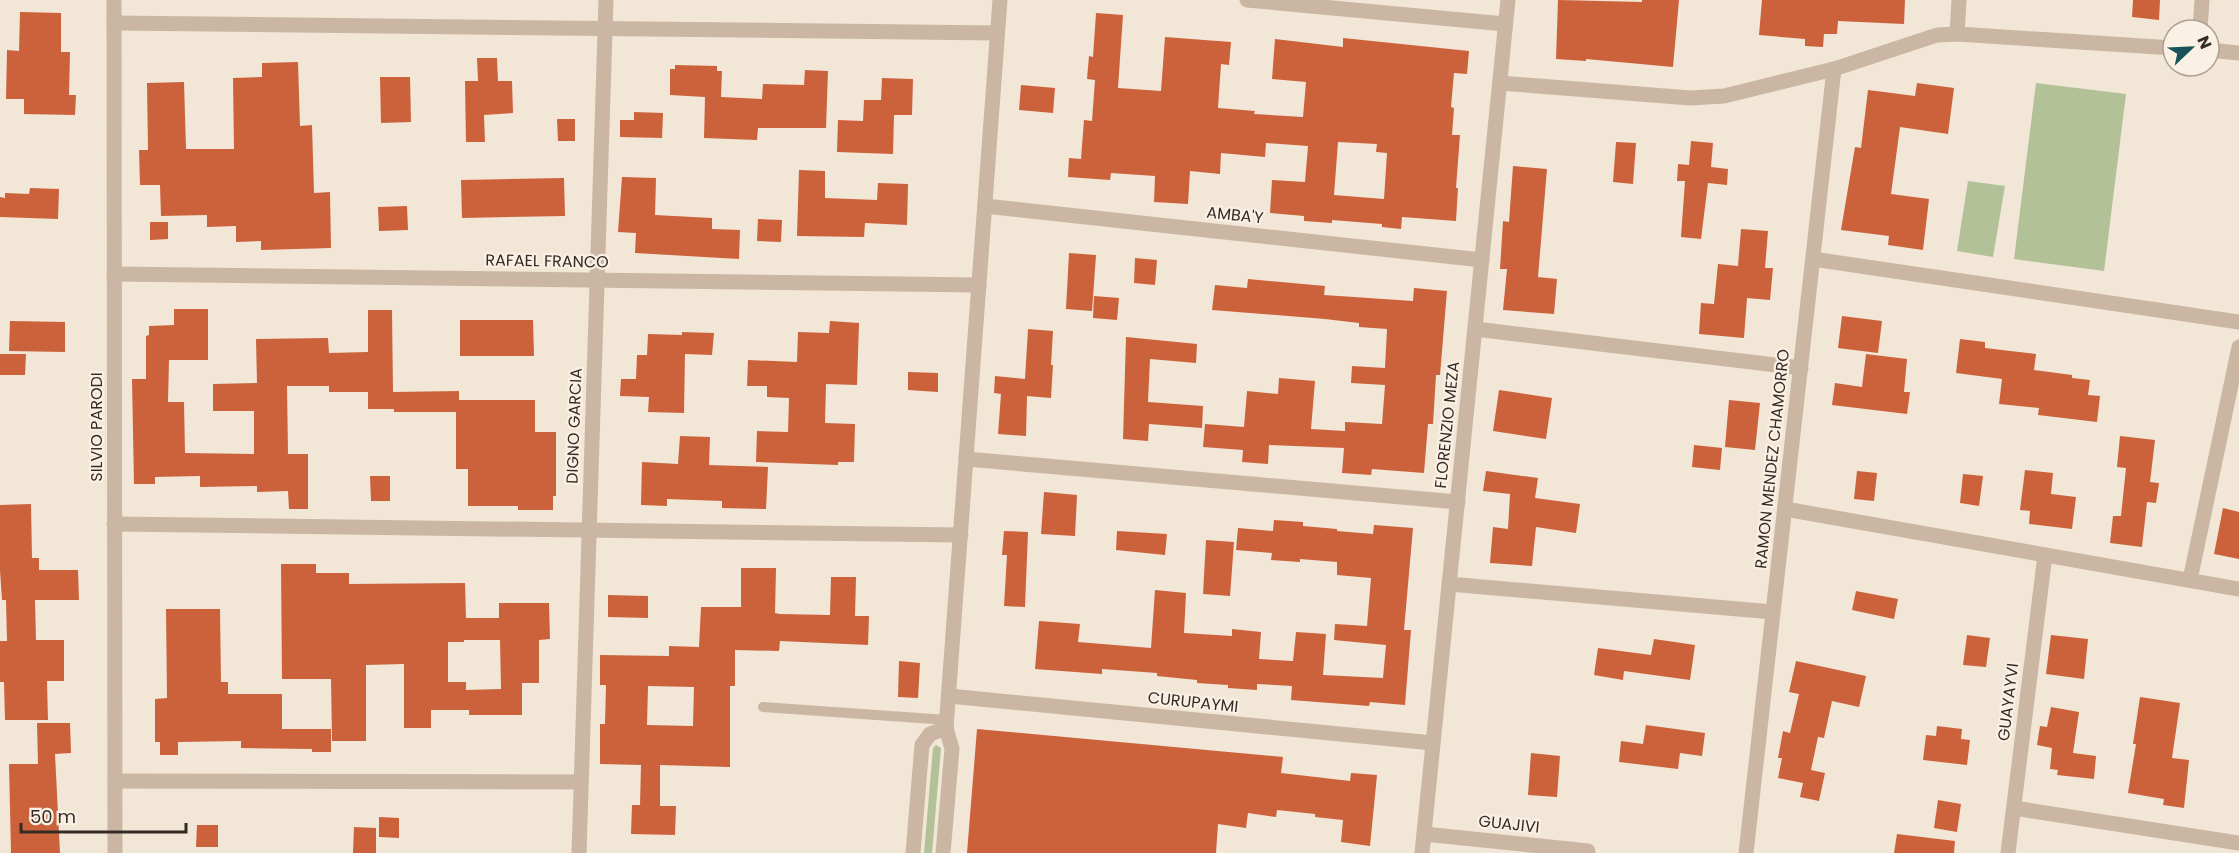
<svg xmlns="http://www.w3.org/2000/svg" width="2239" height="853" font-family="Poppins,sans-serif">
<rect width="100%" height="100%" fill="#f2e6d7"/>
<g fill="#b2c197">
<polygon points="2036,83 2126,94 2104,271 2014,259"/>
<polygon points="1968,181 2005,186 1993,257 1957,251"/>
<polygon points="936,745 941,748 932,853 924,853 933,748"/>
</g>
<g fill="#cc623b" fill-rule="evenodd">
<polygon points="1558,0 1642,2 1642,0 1679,0 1673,67 1586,59 1586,61 1556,59"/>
<polygon points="1762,0 1905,0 1904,24 1838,21 1837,34 1824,34 1823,47 1805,46 1805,39 1759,35"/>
<polygon points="2133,0 2160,0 2159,20 2132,17"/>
<polygon points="20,12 61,13 61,52 70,52 69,95 76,95 75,115 24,114 24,99 6,99 7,50 19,51"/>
<path d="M1096,13L1123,15L1118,88L1161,91L1165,37L1231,42L1229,65L1221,64L1218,108L1255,111L1254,114L1303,117L1306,82L1272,79L1275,39L1343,47V38L1469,51L1467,74L1454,73L1451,107L1454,108L1452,135H1460L1456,188H1458L1456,221L1402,217L1401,229L1382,227V224L1332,220V223L1304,221V216L1270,213L1272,180L1305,182L1308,146L1266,143L1265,157L1221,153L1220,174L1190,171L1188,204L1154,202L1155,176L1111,173L1110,180L1068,177L1069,158L1081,159L1084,120L1092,121L1095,80L1087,79L1089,56L1093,57ZM1338,142L1377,144L1376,152L1387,153L1384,199L1334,195Z"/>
<polygon points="477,58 497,58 498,81 512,81 513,113 484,115 485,142 466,142 465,81 478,81"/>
<polygon points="298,62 300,126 312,125 314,193 330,192 331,248 261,250 261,241 236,242 236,226 207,227 207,215 161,216 160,185 140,185 139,150 148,150 147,83 184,82 186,149 234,149 233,78 262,77 262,63"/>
<polygon points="675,65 717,66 717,71 722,71 721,97 762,99 763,84 804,85 805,70 828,71 826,128 758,128 757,140 704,138 705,97 670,95 670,69 675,69"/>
<polygon points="380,77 410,77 411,122 381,123"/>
<polygon points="882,78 913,79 912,115 894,115 893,154 837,152 838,120 863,121 864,100 881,100"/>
<polygon points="1917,83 1954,88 1948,134 1900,127 1891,194 1929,199 1923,250 1888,245 1889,236 1841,230 1855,147 1861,148 1868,90 1915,96"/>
<polygon points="1021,85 1055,88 1053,113 1019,110"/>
<polygon points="634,112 663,113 662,138 620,137 620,120 634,120"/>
<polygon points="557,119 575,119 575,141 558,141"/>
<polygon points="1691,141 1713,143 1711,167 1728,169 1727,185 1708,183 1701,239 1681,237 1685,181 1677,181 1678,164 1689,165"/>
<polygon points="1616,142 1636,143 1633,184 1613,182"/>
<polygon points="1513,166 1547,169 1538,277 1557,279 1554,314 1503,310 1507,269 1500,269 1503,221 1509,222"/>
<polygon points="799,170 825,171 825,198 877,200 878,183 908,184 907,225 865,223 864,237 797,236"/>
<polygon points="622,177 656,178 655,215 712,218 712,229 740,230 739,259 635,253 636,233 618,232"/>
<polygon points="564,178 565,216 462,218 461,180"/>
<polygon points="30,188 59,189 58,219 0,217 0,197 5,198 5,193 29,194"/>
<polygon points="407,206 408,230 379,231 378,207"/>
<polygon points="758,219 782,220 781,242 757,241"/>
<polygon points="150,222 168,222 168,239 150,240"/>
<polygon points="1741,229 1768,231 1765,268 1773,268 1770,300 1747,298 1744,338 1699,334 1701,303 1714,304 1718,264 1738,266"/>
<polygon points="1069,253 1096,255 1092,311 1066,309"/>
<polygon points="1135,258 1157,260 1155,285 1134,283"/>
<polygon points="1248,279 1325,286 1324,295 1413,301 1414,288 1447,291 1440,375 1436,375 1433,424 1428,424 1424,473 1372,469 1371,475 1342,473 1344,448 1269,445 1268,464 1242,462 1243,450 1203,447 1205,424 1244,427 1247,391 1278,394 1279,378 1315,381 1311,429 1345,431 1345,422 1382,424 1385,385 1351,383 1352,366 1385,368 1387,329 1359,327 1359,323 1325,319 1212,310 1215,285 1247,288"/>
<polygon points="1094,296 1119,298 1117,320 1093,318"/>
<polygon points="174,309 208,309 208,360 169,360 168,402 184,402 185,453 254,454 254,411 213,411 213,384 257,383 256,339 328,338 329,353 368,352 368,310 392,310 393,392 459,391 459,400 535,400 535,432 556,432 556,496 553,496 553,510 518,510 518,506 468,506 468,469 456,469 456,412 394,412 394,409 368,409 368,392 329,392 329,386 287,386 288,454 308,454 308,509 289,509 288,491 257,492 257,486 200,487 200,476 155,477 155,484 134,484 132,379 146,379 146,336 149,335 149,326 174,325"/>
<polygon points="1842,316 1882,321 1878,353 1838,348"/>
<polygon points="460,320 533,320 534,356 460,356"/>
<polygon points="10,321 65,322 65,352 9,351"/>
<polygon points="830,321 859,323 857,385 826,384 825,423 855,424 854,462 838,462 838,465 756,462 757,431 788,432 789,398 767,397 767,386 747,386 748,360 797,362 798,332 829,333"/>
<polygon points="1028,329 1053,331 1051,365 1053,365 1051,398 1027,396 1026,436 998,434 1001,394 994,393 995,376 1025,379"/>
<polygon points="682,332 714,333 712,355 685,354 684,413 648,412 649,397 620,396 621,379 636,379 637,355 647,355 648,334 682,335"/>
<polygon points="1126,337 1197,344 1196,363 1150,359 1148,402 1203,406 1202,428 1149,424 1148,441 1123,439"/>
<polygon points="1960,339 1985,342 1985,348 2036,354 2034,370 2072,375 2072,378 2090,380 2088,395 2100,396 2097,422 2038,415 2039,408 1999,404 2002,379 1956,373"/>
<polygon points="0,354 26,354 25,375 0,375"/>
<polygon points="1866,354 1907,359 1904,392 1910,392 1907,414 1832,405 1835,383 1862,387"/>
<polygon points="908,372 938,373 938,392 908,390"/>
<polygon points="1499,390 1552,398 1546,439 1493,431"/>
<polygon points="1729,400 1760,403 1755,450 1725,447"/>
<polygon points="680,436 710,437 709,465 768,467 766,509 722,508 722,501 667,499 667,506 641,505 642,462 678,464"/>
<polygon points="2120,436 2155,440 2150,482 2159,483 2156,503 2147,502 2142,547 2110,543 2113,516 2121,516 2126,468 2117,467"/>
<polygon points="1694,445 1722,448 1720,470 1692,467"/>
<polygon points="2025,470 2053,473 2051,494 2076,497 2072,529 2029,524 2030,511 2020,510"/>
<polygon points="1486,471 1538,478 1535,498 1580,504 1576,533 1536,527 1532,566 1490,563 1493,527 1508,529 1510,494 1483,491"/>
<polygon points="1857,471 1877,473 1874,501 1854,499"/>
<polygon points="1963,474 1983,476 1979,506 1960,503"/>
<polygon points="370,476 390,476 390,501 371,501"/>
<polygon points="1044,492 1077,495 1075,536 1041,534"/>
<polygon points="31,504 32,558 39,558 39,570 78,570 79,600 35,600 36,640 64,640 64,681 47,681 48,720 5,720 4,682 0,682 0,641 7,641 6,600 2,600 0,570 0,505"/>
<polygon points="2223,508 2239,512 2239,559 2214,554"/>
<polygon points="1274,520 1303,522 1303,526 1337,529 1337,531 1373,534 1374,525 1413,528 1404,630 1411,630 1405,705 1370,702 1369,706 1291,700 1292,686 1257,684 1257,690 1228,688 1228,685 1197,683 1197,680 1157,676 1157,673 1102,669 1102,674 1035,669 1039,621 1080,624 1078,642 1151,648 1155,590 1186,593 1184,633 1232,636 1232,629 1261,632 1259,659 1293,661 1296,632 1326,634 1323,675 1383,678 1386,645 1334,640 1335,624 1367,626 1371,578 1337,575 1337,562 1300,559 1300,562 1271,560 1272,553 1236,550 1238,528 1273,531"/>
<polygon points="1004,531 1028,532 1025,607 1004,606 1007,555 1002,555"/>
<polygon points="1117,531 1167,534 1165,555 1116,550"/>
<polygon points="1206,540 1234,542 1230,596 1203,594"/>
<path d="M281,564H316V573H349V584L465,583L466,618H499V603H549L550,639L539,640V683H522V715H469V710H431V728H404V664L366,665V741H332L331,679H282ZM464,640H500L501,689L466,690V682H448V642H464Z"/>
<path d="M741,568H776L775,613L780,614L830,615L831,577H856L855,616H869L868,645L780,641L779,651L735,650V686H730V767L660,765V806H676L675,835L631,834L632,805H640L641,765L600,764V724H605L606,685H600V655L669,656V646L699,647L701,607H741ZM648,686L694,687L693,726L647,725Z"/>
<polygon points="1856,591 1898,599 1894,619 1852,610"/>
<polygon points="608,595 648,596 648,618 608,617"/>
<polygon points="166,609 220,609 221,682 228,682 228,694 282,694 282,729 331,729 331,752 312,752 312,749 241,748 241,741 178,742 178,755 160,755 160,742 155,742 155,699 167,698"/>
<polygon points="1967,635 1990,638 1986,667 1963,665"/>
<polygon points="2051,635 2088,639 2084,679 2046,674"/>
<polygon points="1654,639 1695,645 1690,680 1624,671 1623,680 1594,675 1598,648 1651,655"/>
<polygon points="899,661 920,663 918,698 898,697"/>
<polygon points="1796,661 1866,676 1859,707 1832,701 1824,738 1818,737 1811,770 1825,773 1819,801 1800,797 1803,783 1778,778 1782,758 1778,758 1783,731 1790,733 1799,694 1789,692"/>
<polygon points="2140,697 2180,703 2172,758 2189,760 2184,808 2163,805 2164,799 2128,793 2136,744 2133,744"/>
<polygon points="2051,707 2079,712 2073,753 2096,756 2094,779 2057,775 2058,770 2050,769 2052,748 2037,745 2040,726 2047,727"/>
<polygon points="37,723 70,723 71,753 55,754 60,853 11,853 9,764 38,764"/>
<polygon points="1646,725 1705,733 1702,756 1680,753 1678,769 1619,762 1621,741 1643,744"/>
<polygon points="1937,726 1962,729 1961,739 1970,740 1967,765 1923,760 1926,735 1936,736"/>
<polygon points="977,729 1283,757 1281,773 1350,781 1351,773 1377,775 1370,846 1341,842 1343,820 1315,817 1315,814 1277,810 1276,817 1248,813 1246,828 1218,824 1216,853 967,853"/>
<polygon points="1531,753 1560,756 1557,797 1528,795"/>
<polygon points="1938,800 1961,804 1957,832 1934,828"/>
<polygon points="379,817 399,818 399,838 379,837"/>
<polygon points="197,825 218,825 218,847 196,847"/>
<polygon points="354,827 376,828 376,853 353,853"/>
<polygon points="1897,834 1955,841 1954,853 1894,853"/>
</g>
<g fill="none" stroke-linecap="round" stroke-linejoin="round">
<polyline stroke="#cab6a3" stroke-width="10" points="763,707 947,720"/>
<g stroke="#cab6a3" stroke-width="15">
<polyline points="114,0 115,853"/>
<polyline points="1247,0 1505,24"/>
<polyline points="114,23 997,33"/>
<polyline points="2200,30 2202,0"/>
<polyline points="1957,34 1959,0"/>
<polyline points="2209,50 2239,53"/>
<polyline points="1500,83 1690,98 1724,96 1834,69 1937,35 1957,34 2173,48"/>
<polyline points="985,206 1482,260"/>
<polyline points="1813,259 2239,322"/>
<polyline points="114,274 979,285"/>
<polyline points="1475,329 1801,368"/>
<polyline points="966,459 1458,502"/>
<polyline points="1785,509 2239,589"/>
<polyline points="114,524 961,535"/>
<polyline points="2190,580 2239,347"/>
<polyline points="1449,584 1773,612"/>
<polyline points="949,696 1433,743"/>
<polyline points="115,781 581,782"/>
<polyline points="2014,808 2239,843"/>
<polyline points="1424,834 1588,851 1588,853"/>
<polyline points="579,853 606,0"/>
<polyline points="913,853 922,745 930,734 946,728"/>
<polyline points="943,853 952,749 946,728 1000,0"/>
<polyline points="1422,853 1508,0"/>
<polyline points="1746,853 1834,69"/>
<polyline points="2008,853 2045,555"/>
</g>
</g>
<g text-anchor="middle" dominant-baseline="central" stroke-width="4.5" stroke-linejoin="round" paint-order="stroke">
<g font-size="16" fill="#352b25" stroke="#faf0e3">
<text transform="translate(1235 215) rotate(6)">AMBA'Y</text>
<text transform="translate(547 261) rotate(1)">RAFAEL FRANCO</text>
<text transform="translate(1447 425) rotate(-84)">FLORENZIO MEZA</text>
<text transform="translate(574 426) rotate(-88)">DIGNO GARCIA</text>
<text transform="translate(96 427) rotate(-90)">SILVIO PARODI</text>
<text transform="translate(1772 459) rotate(-84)">RAMON MENDEZ CHAMORRO</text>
<text transform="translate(1193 702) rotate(6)">CURUPAYMI</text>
<text transform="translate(2008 702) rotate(-83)">GUAYAYVI</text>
<text transform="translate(1509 824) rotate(6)">GUAJIVI</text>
</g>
</g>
<g transform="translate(2191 48) rotate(67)"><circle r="28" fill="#faf0e3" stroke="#aba197" stroke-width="1.5"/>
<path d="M0-4.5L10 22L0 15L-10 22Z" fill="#195258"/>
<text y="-9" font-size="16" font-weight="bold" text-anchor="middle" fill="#352b25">N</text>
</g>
<path d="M21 823v9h165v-9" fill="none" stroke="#352b25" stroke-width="3"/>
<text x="30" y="823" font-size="18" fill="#352b25" stroke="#faf0e3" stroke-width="4.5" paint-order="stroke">50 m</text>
</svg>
